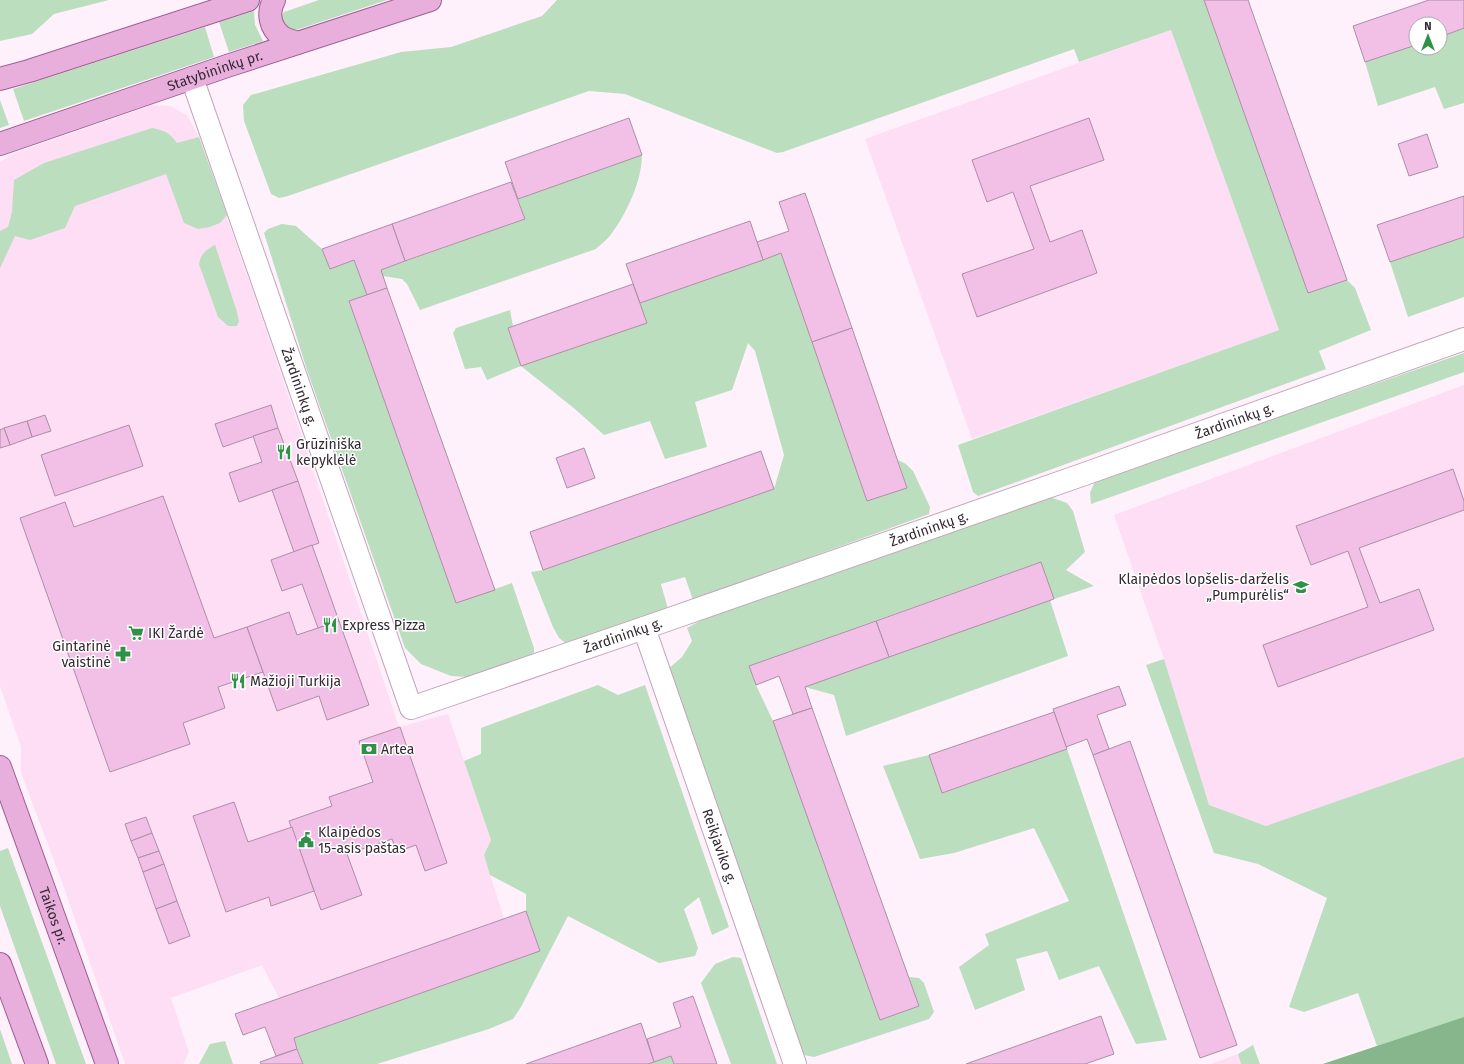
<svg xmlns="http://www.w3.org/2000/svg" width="1464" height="1064" font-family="'Fira Sans',sans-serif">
<rect width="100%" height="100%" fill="#fef1fb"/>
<g fill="#fddef5">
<polygon points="1171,30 1279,330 972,439 865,139"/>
<polygon points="152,105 170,106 187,115 199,137 269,338 399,727 448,714 491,840 484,855 504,919 279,998 262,965 171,998 189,1052 183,1064 125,1064 62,882 21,773 21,747 0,686 0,162 12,154"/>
<polygon points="1464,385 1464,757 1266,826 1209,806 1164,659 1114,515"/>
<polygon points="1238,1054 1241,1064 1211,1064"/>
</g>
<g fill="#bbdebf">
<polygon points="0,0 109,0 54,14 32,34 0,41"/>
<path d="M319,0H387L293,31C286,27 283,25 281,17L284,12Z"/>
<polygon points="557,0 1204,0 1308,293 1347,280 1355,288 1371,330 1319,351 1326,369 978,496 973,492 958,445 1279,330 1171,30 1079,62 1074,49 783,152 777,153 625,94 589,91 288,196 279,198 271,194 244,121 243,105 251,95 401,52 451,47 542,16"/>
<polygon points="254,11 255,25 263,41 229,52 219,22"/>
<polygon points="205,27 214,57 24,121 13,89"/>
<polygon points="1464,28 1464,103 1444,109 1435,87 1378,106 1365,62 1416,45 1416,48 1440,48 1440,37"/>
<polygon points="0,100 9,125 0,128"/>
<path d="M152,128C165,131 169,132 177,143L199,137L227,215L220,223L210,227L198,229L184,223L166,174L75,206L65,228L30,240L15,236L0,268V231L8,227L12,212L14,180L44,163Z"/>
<path d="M642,155C642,180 627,213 612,233C608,239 601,244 596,249L420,310L407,284L402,279L383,276L381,270L525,219L518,199Z"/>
<polygon points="282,224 296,226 322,249 330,269 354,260 367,295 349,301 456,603 512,583 534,648 534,653 531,658 467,677 451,676 421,664 405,648 307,370 264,233 268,229"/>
<polygon points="1464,237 1464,297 1408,317 1390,262"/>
<path d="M215,245L237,312L239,321L237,326H228L218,317L199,264C201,253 206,250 215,245Z"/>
<polygon points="781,253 867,501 907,488 898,460 906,464 913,471 930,507 929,514 693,600 685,577 661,584 668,609 568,645 559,638 553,627 531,572 543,570 774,489 784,455 755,351 748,343 732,390 695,402 707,447 665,459 650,421 604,435 575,409 521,366 487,380 481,367 465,369 453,333 456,328 510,310 513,326 508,328 521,366 646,323 640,303"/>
<polygon points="1464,353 1464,372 1091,504 1090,493 1095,481"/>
<polygon points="1050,497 1067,503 1073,511 1085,552 1066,570 1094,586 1054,599 1040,562 749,666 756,685 773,721 880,1020 919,1006 909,977 919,978 924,983 934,1012 929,1019 814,1057 804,1055 667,670 682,657 692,641 687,628 709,616"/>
<polygon points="1050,600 1068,656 846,736 834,695 805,687"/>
<polygon points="1164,659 1209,805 1266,826 1464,757 1464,1064 1323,1064 1377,1046 1358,993 1304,1012 1289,1007 1327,898 1258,864 1214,853 1146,665"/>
<polygon points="598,685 618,695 645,685 729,927 712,935 699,897 684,909 698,948 695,956 659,963 568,916 521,1007 513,1019 489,1029 377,1064 303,1064 294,1038 540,951 526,911 526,894 490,875 484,855 491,840 464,761 481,754 481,728"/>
<polygon points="1067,749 1167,1040 1136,1044 1099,966 1059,980 1047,951 1016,959 1025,990 975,1010 959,967 989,945 985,934 1069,901 1034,828 954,853 920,859 883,766 929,755 943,793"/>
<polygon points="8,848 86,1064 56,1064 0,906 0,851"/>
<polygon points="733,957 741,958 777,1064 731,1064 701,983 715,964"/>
<polygon points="0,1029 12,1064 0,1064"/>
<polygon points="225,1041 233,1064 199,1064 210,1044"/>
<polygon points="1253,1045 1260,1064 1241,1064 1238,1054"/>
<polygon points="671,1056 674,1064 648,1064"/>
</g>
<polygon fill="#87b68d" points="1464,1017 1464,1064 1323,1064"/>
<g fill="#f2bfe6" stroke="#ac8fa5">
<polygon points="1204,0 1248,0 1347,280 1308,293"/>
<polygon points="1429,0 1464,0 1464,28 1440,37 1440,24 1416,24 1416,45 1365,62 1353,26"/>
<polygon points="629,118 642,155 518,199 505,162"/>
<polygon points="1089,118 1104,160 1030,186 1050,242 1082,230 1097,273 977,317 962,274 1034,249 1013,192 987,202 972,160"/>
<polygon points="1427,134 1438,167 1409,176 1398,144"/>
<polygon points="511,182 525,219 405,261 392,224"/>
<polygon points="805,193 852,328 812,342 781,253 763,260 757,242 789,231 779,202"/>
<polygon points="1464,196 1464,237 1390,262 1377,225"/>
<polygon points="750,221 763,260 640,303 626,264"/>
<polygon points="392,224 405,261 381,270 387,288 367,295 354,260 330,269 322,249"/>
<polygon points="633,284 647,323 521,366 508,328"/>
<polygon points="387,288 495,590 456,603 349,301"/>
<polygon points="852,328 907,488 867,501 812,342"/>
<polygon points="271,405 278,428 223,447 215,424"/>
<polygon points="45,415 51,431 32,437 27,421"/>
<polygon points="27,421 32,437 10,445 4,428"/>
<polygon points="129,425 143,466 55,496 41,455"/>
<polygon points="4,428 10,445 0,448 0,430"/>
<polygon points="278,428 298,481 239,502 229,473 262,462 253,436"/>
<polygon points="584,448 595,478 567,488 556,458"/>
<polygon points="761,451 774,489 543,570 530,532"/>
<polygon points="1453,469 1464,501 1464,510 1359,548 1380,603 1419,589 1434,630 1278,687 1263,645 1368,607 1348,551 1311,565 1296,526"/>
<polygon points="298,481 319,543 294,552 272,490"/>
<polygon points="163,496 214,638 247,627 263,672 218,687 225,708 183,723 190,744 110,772 20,518 65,502 74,527"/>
<polygon points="312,545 339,621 318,628 302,584 282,591 271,560"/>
<polygon points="1041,562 1054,599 889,657 876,621"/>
<polygon points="289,612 297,635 339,621 369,705 327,720 319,696 277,711 247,627"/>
<polygon points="876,621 889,657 805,687 812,708 793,714 779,676 756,685 749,666"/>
<polygon points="1119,686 1126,705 1097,715 1109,749 1093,755 1087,739 1066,747 1053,709"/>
<polygon points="812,708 919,1006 880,1020 773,721"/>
<polygon points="1054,712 1067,749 942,793 929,755"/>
<polygon points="400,727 447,863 425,871 416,845 397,852 392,839 347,854 362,895 321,910 289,821 332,806 329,797 373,782 359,741"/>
<polygon points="1130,741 1237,1045 1200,1058 1093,755"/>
<polygon points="234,802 248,842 292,827 314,891 271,906 269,897 226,912 193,816"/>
<polygon points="146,817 152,833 131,841 125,824"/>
<polygon points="152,833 159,851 138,858 131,841"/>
<polygon points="159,851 164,864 143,872 138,858"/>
<polygon points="164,864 177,901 156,909 143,872"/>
<polygon points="177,901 190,936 169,944 156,909"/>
<polygon points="526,911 540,951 294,1038 297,1049 276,1056 265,1027 243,1035 235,1014"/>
<polygon points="693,996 717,1064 674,1064 671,1056 654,1062 647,1039 681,1027 673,1003"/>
<polygon points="1101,1016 1114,1054 1085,1064 966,1064"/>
<polygon points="641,1023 654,1062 648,1064 526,1064"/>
<polygon points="297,1049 303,1064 261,1064 260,1062"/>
</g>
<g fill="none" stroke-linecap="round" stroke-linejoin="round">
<defs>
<g id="minor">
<path id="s1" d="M192,78L411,708L644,628L1076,477L1464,339"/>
<path id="s2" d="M644,628L795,1064"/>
</g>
<g id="major">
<path d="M274,0C267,13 270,28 282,37C287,40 293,41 297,43"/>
<polyline points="0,79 29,71 248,0"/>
<path id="s3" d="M0,144L227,66L430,0"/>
<path id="s4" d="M0,767L107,1064"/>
<polyline points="0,964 37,1064"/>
</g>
</defs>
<use href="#minor" stroke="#c3a5bc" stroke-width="24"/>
<use href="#major" stroke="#9f5d93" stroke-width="24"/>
<use href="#minor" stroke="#fff" stroke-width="22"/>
<use href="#major" stroke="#e8afdd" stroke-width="22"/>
</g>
<defs>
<symbol id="restaurant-bare" viewBox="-9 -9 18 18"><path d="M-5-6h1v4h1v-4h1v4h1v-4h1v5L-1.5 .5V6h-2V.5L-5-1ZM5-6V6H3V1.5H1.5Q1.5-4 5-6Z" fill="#2e9145" stroke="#fff" stroke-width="2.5" paint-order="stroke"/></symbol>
<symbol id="school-bare" viewBox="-9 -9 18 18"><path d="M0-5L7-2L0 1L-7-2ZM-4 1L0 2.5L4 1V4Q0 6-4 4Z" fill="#2e9145" stroke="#fff" stroke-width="2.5" paint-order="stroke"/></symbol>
<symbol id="supermarket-bare" viewBox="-9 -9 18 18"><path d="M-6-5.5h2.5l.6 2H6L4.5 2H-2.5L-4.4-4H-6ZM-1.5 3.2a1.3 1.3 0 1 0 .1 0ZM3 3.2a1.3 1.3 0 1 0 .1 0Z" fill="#2e9145" stroke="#fff" stroke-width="2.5" paint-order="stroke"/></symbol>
<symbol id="pharmacy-bare" viewBox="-9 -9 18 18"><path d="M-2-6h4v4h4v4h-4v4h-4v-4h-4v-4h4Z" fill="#2e9145" stroke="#fff" stroke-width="2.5" paint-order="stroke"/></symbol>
<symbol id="bank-bare" viewBox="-9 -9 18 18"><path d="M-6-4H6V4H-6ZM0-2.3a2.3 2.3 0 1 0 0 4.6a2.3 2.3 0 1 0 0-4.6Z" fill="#2e9145" stroke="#fff" stroke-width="2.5" paint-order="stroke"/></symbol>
<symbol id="civic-bare" viewBox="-9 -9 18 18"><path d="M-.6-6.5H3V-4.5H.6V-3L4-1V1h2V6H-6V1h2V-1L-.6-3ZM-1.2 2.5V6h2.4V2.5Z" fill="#2e9145" stroke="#fff" stroke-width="2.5" paint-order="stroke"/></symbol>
</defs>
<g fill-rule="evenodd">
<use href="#restaurant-bare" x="273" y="441" width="22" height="22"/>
<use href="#school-bare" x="1290" y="576" width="22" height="22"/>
<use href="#restaurant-bare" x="319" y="614" width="22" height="22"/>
<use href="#supermarket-bare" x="125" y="622" width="22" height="22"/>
<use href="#pharmacy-bare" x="112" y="643" width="22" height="22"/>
<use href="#restaurant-bare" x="227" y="670" width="22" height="22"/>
<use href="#bank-bare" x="358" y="738" width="22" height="22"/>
<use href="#civic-bare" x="295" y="829" width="22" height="22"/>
</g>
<g text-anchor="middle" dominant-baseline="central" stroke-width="3" stroke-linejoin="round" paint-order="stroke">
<g font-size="14" fill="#342832" stroke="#fff">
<text stroke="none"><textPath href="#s3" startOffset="227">Statybininkų pr.</textPath></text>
<text stroke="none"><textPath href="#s1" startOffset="327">Žardininkų g.</textPath></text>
<text stroke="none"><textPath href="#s1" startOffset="1539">Žardininkų g.</textPath></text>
<text stroke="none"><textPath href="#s1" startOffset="1215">Žardininkų g.</textPath></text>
<text stroke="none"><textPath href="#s1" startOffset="891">Žardininkų g.</textPath></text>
<text stroke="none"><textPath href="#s2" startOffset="231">Reikjaviko g.</textPath></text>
<text stroke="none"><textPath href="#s4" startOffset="158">Taikos pr.</textPath></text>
</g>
<g font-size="14" fill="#342832" stroke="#fff" text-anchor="start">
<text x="296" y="444">Grūziniška<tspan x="296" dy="16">kepyklėlė</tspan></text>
<text x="1289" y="579" text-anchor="end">Klaipėdos lopšelis-darželis<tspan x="1289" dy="16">„Pumpurėlis“</tspan></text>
<text x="342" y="625">Express Pizza</text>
<text x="148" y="633">IKI Žardė</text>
<text x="111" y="646" text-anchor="end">Gintarinė<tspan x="111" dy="16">vaistinė</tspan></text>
<text x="250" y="681">Mažioji Turkija</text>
<text x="381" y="749">Artea</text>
<text x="318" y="832">Klaipėdos<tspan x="318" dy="16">15-asis paštas</tspan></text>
</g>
</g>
<g transform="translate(1428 36)"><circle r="19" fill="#ffffff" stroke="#aea9ad"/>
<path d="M0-3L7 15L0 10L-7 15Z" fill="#2e9145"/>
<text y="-6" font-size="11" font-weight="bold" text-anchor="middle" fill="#342832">N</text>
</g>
</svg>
